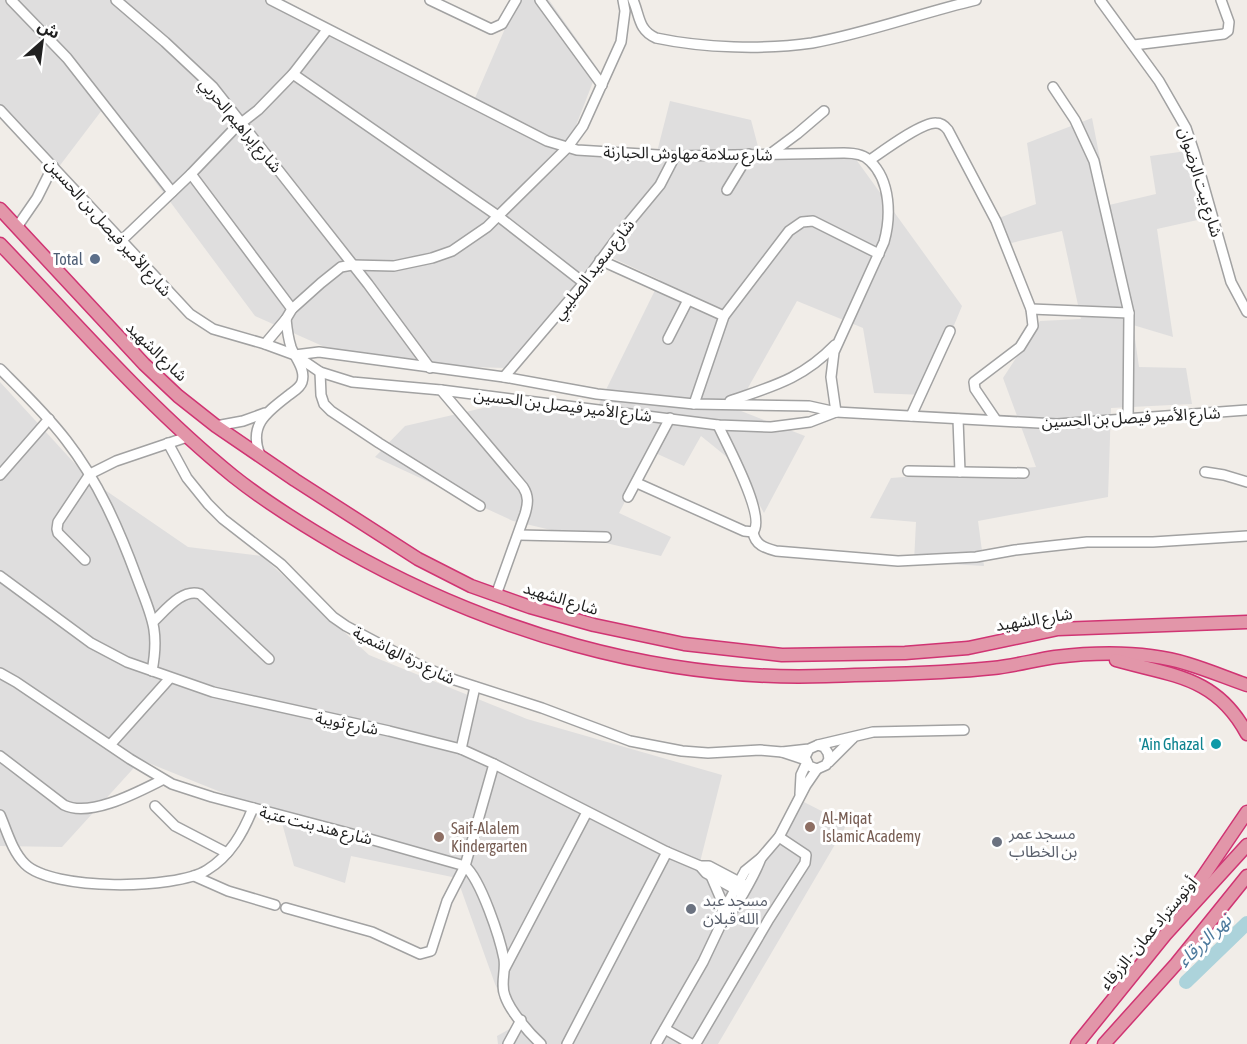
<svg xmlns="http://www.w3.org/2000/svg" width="1247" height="1044" font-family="'Asap Condensed','Noto Sans Arabic',sans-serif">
<rect width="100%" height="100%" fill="#f1ede8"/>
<g fill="#dfdede">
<polygon points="0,0 284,0 475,98 516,3 515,0 549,0 598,69 568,146 657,152 670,101 751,120 760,154 855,158 962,306 925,395 874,393 863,328 797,301 736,409 805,436 764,513 738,466 701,436 684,466 651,451 619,513 671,537 661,556 513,521 375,457 405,426 518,400 598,406 660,280 604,254 507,368 363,364 255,316 102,110 58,168 0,110"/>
<polygon points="1092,118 1109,205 1156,194 1150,156 1187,151 1202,219 1157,229 1173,337 1133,325 1139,367 1186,368 1192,404 1111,408 1108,497 978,521 984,566 914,562 916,522 870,518 891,478 1036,467 1003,378 1040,321 1081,319 1062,231 1007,244 999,218 1036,204 1027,143"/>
<polygon points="0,382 89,479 188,547 262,556 369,655 527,719 722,775 698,870 744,901 800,800 847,824 718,1044 498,1044 497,1036 515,1026 495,984 457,878 351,856 345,883 294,866 280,816 141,760 62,847 0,846"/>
</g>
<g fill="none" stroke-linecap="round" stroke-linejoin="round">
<polyline stroke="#acd3db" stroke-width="14" points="1186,982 1247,923"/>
<defs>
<g id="minor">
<polyline points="11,0 67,58 172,192"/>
<polyline points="116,0 165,42 213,87 368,284 430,368"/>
<path d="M271,0L547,141L577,150L675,156L844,153C853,153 864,154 870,161C891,181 891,217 884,242L834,352L831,377L836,412"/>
<polyline points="430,0 491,29 502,24 516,0"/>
<polyline points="540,0 602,85"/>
<path d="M633,0C640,16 638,30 656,38C703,48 764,50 812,43C867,33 921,13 976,0"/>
<polyline points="1100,0 1159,81 1186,128 1195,155 1231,282 1247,312"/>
<polyline points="1134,45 1224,34 1228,31 1229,22 1221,0"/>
<polyline points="293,74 498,216 584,283"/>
<polyline points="1053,87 1075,120 1094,161 1129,313 1128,420"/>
<polyline points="0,110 190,314 213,329 265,344 295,355 320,372 352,382 441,390 718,425 771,427 810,422 836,412"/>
<polyline points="770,154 797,134 824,111"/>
<path d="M870,160C883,151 922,122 936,123C942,123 945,126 948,130L996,221L1031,309L1033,326L1020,347L974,382L975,389L996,420"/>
<polyline points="191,174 292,309"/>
<polyline points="727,190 749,154"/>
<polyline points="17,227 37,198 53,166"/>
<polyline points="122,240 191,174 236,127 258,110 293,74 327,30"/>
<polyline points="600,260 724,316"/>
<polyline points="1031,309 1129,313"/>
<polyline points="668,339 688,300"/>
<polyline points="265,344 286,319 292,309 321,283 341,267 352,265 394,266 432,258 452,251 487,227 567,148 583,126 621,42 625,11 623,0"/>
<polyline points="295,355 319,352 504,377 597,394 694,404 809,406 836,412 1057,424 1247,410"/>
<path d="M0,369C23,392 46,414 66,440C98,481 119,529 137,578C151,616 160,629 152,671"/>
<polyline points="320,372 321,395 324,404 331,411 379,443 480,506"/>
<polyline points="504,377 584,283 626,226 660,185 675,156"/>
<path d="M441,390L523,487C529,496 528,504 525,514L496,595"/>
<path d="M730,401C773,386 802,379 835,345"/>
<polyline points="694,404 724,316 789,231 802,222 813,221 879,254"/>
<polyline points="911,416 950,331"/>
<polyline points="958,419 960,472"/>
<polyline points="216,426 243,421 265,413"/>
<polyline points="168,443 187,478 208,504 223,519 281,564 333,617 346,626 421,666 455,680 542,708 630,741 682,751 708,753 760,750 782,752 809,749 818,745 824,747 828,753 829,759 826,765 817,769 809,766 805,757 809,749"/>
<path d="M260,455C248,425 267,412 289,395C294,391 300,388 302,382C306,369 295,358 291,347C288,338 287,329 286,319"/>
<polyline points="908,471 1024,473"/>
<polyline points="1205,472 1224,475 1247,482"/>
<polyline points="0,475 49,419"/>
<path d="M637,483L744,531L753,532C767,517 726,443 718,425"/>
<polyline points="628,497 670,418"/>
<path d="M753,532C755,545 765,548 776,551L898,561L976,557L1015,550L1087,542H1153L1247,536"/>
<polyline points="519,535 606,537"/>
<polyline points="85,560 58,533 57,529 58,522 90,474 116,461 187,437"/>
<polyline points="0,576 91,643 127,662 213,692 389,731 461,749 494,764 667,852 700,866 709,866 747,886"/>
<path d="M153,622C165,611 182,588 200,594L269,659"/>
<path d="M0,673L16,682L130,759L172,784L212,797L352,834L465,866C481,880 500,938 504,959C506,972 500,984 505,996C510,1011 529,1033 541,1044"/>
<polyline points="110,745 170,678"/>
<polyline points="818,745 873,732 964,730"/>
<polyline points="461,749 475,687"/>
<polyline points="782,752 806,760"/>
<path d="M0,756L64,805C90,818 138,792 162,780"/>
<polyline points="829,762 853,738"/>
<polyline points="800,794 801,775 807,762"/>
<polyline points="155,806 175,826 227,853"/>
<path d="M0,815C7,831 12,851 25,864C52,891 175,890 207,870C230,856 243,833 253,808"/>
<polyline points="700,866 706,873 740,892"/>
<polyline points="194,876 228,891 275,905"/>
<polyline points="711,876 720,897 723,912"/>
<polyline points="286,908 372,932 420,954 431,951 447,901 465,866 494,764"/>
<path d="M722,922C733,915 756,872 761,858"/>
<polyline points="505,968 587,812"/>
<polyline points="665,1029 691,1044 695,1044 698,1040 769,919 805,863 806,855 779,837"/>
<polyline points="508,1044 521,1020"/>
<polyline points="567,1044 667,852"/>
<polyline points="656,1044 703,962 722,922 723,912 739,882 745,871 761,858 779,837 806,785 817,769"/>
</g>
<g id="highway">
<polyline points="0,209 144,364 178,396 216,426 295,480 418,559 471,586 530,607 594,625 684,644 782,655 905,653 968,648 1058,629 1247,622"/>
<path d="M0,244C76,323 148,407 233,476C268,504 306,527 344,549C489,631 658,682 826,676C882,674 938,674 993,668C1014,666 1035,660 1055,657C1098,652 1146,651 1188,664C1208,670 1227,678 1247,685"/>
<path d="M1116,660C1172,676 1216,676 1247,734"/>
<polyline points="1185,903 1247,812"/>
<polyline points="1077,1044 1165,935 1247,845"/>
<polyline points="1104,1044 1176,964 1247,876"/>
</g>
</defs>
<use href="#minor" stroke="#a2a2a2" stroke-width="12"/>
<use href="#highway" stroke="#d03473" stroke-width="15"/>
<use href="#minor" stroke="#fff" stroke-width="9"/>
<use href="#highway" stroke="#e296a9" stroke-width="12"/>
</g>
<circle fill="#5c6f8a" stroke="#fff" stroke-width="2" cx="95" cy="259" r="6"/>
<circle fill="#0f9aa8" stroke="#fff" stroke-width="2" cx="1216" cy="744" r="6"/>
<g fill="#8d6e63" stroke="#fff" stroke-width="2">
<circle cx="810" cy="827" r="6"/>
<circle cx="439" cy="837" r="6"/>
</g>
<g fill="#6b7280" stroke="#fff" stroke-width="2">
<circle cx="997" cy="842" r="6"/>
<circle cx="691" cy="909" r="6"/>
</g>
<g text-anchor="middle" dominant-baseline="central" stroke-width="6" stroke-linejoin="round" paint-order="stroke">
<g font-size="16" fill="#212121" stroke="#fff">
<text transform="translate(241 125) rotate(50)">شارع إبراهيم الحربي</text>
<text transform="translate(688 153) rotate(1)">شارع سلامة مهاوش الحبارنة</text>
<text transform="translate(1201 182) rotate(73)">شارع بيت الرضوان</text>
<text transform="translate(109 227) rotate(48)">شارع الأمير فيصل بن الحسين</text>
<text transform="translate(593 269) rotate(-52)">شارع سعيد الصليبي</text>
<text transform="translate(157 351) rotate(44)">شارع الشهيد</text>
<text transform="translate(563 405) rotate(7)">شارع الأمير فيصل بن الحسين</text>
<text transform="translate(1131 417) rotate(-3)">شارع الأمير فيصل بن الحسين</text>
<text transform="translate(561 598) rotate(17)">شارع الشهيد</text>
<text transform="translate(1034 619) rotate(-9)">شارع الشهيد</text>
<text transform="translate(404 655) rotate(26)">شارع درة الهاشمية</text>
<text transform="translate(347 723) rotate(11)">شارع ثويبة</text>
<text transform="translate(316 825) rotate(14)">شارع هند بنت عتبة</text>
<text transform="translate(1148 933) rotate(-50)">أوتوستراد عمان - الزرقاء</text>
</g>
<g font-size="16" fill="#4e5e75" stroke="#fff" text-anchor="end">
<text x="83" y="259">Total</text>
</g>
<g font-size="16" fill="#0d838f" stroke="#fff" text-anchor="end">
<text x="1204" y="744">'Ain Ghazal</text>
</g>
<g font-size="16" fill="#785e54" stroke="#fff" text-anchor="start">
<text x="822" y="818">Al-Miqat<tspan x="822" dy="18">Islamic Academy</tspan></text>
<text x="451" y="828">Saif-Alalem<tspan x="451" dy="18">Kindergarten</tspan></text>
</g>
<g font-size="16" fill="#5b616d" stroke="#fff" text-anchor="start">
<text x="1009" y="833">مسجد عمر<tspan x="1009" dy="18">بن الخطاب</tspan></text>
<text x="703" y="900">مسجد عبد<tspan x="703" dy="18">الله قبلان</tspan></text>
</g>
<g font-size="18" font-style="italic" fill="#4c799c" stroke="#fff">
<text transform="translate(1204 940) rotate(-44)">نهر الزرقاء</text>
</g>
</g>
<g transform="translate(42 42) rotate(28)" stroke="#ffffff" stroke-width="4.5" paint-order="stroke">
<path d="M0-4.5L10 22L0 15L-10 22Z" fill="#212121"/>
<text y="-9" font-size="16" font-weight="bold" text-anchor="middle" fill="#212121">ش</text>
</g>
</svg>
